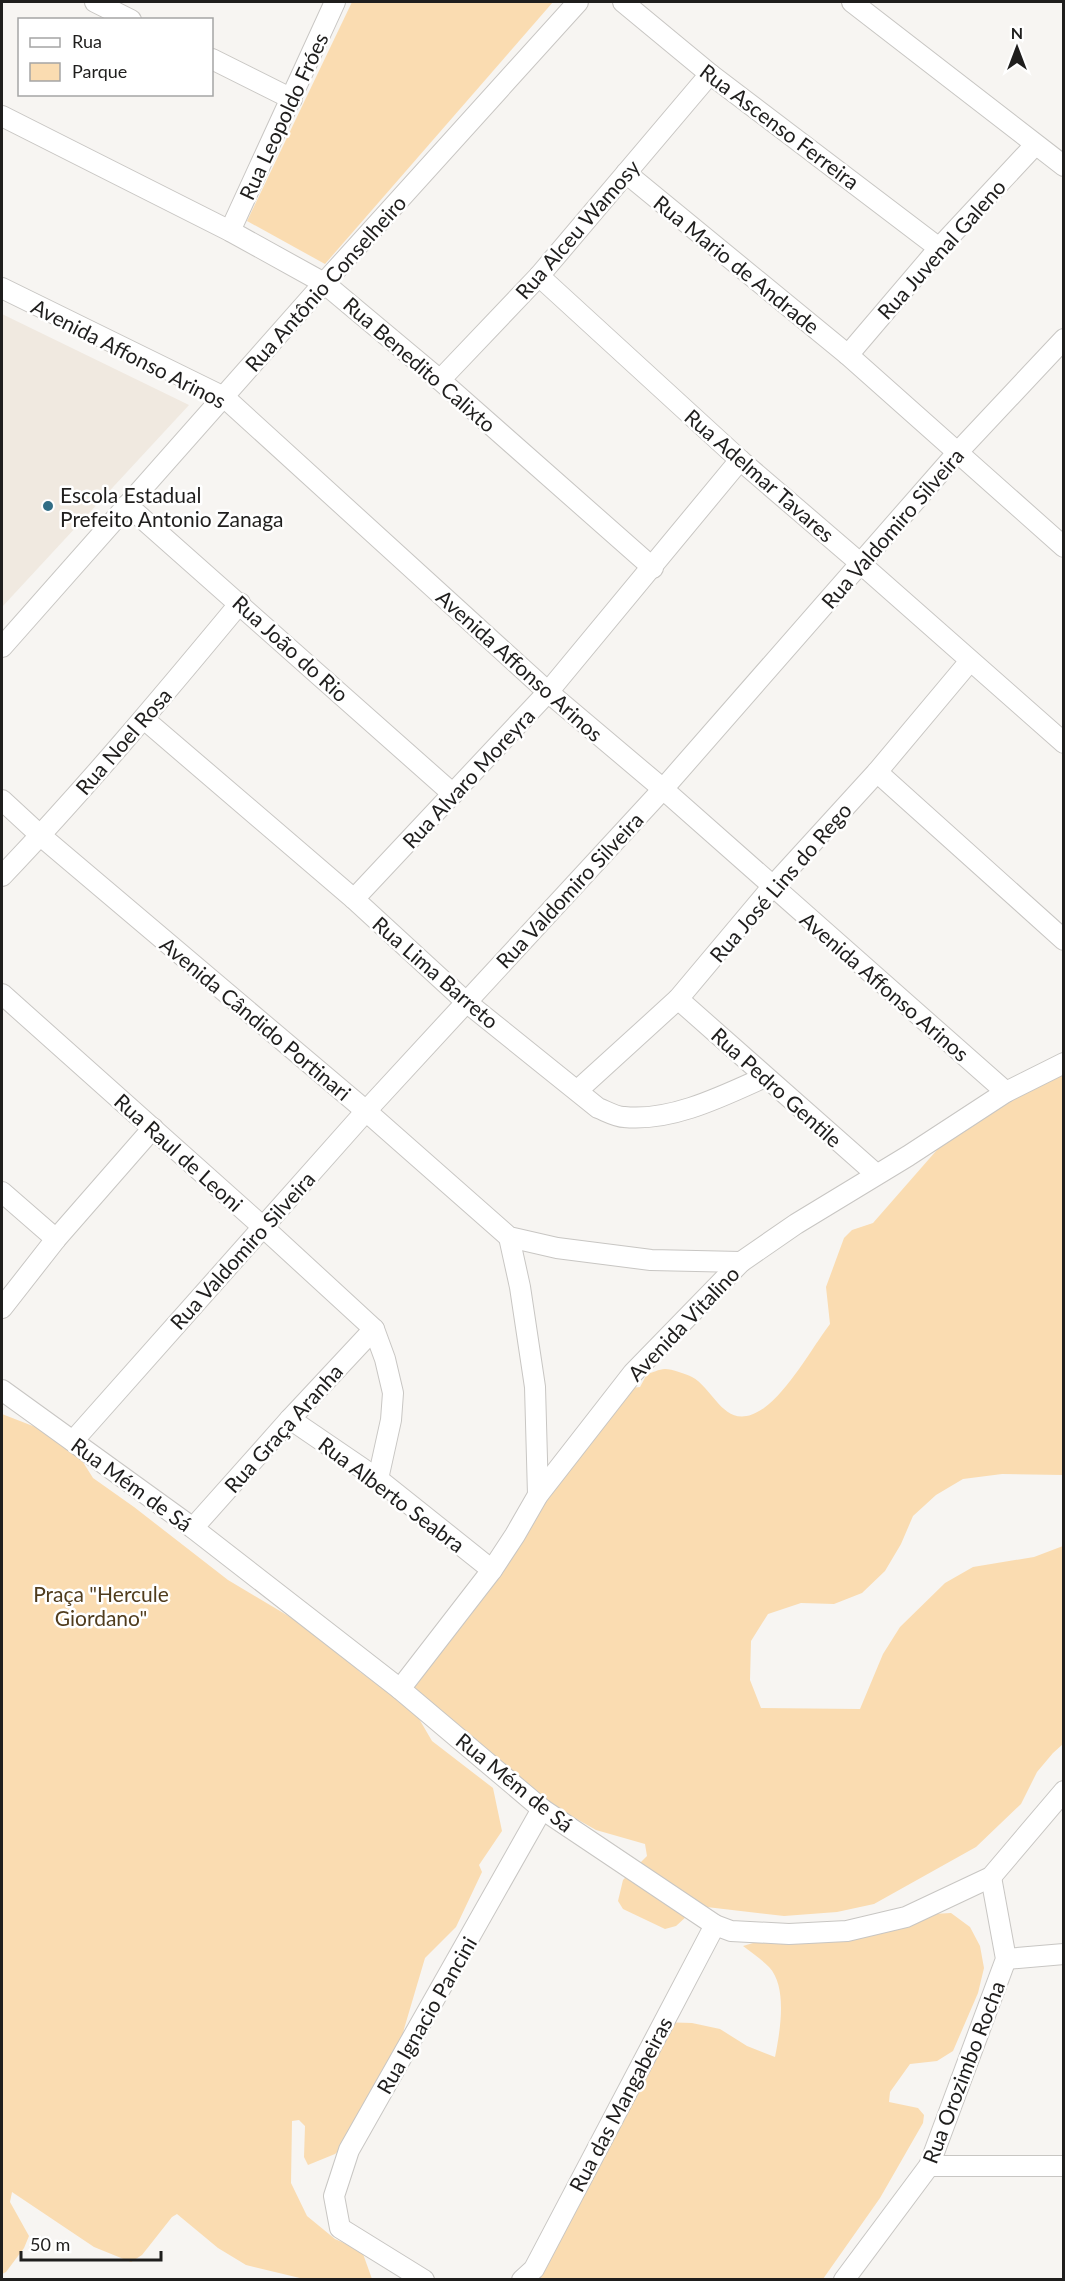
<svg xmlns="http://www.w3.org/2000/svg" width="1065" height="2281" font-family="Lato,sans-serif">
<rect width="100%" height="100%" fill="#f7f5f2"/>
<polygon fill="#f0e9e0" points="2,314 189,405 2,607"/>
<g fill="#fadcb1">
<polygon points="352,2 553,2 325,264 247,221"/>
<path d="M1063,1068V1475L1002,1474L963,1479L936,1495L913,1516L901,1544L885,1571L862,1593L834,1604L801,1603L768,1614L751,1641L750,1680L761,1708L860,1709L883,1654L900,1627L945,1583L973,1567L1034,1557L1063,1546V1744L1053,1753L1037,1772L1021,1804L976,1847L874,1904L837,1912L784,1916L698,1906L676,1926L665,1929L623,1909L618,1901L623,1880L647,1856L645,1844L596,1830L531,1793L420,1710L418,1717L432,1741L493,1788L502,1831L479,1865L482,1872L456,1927L425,1958L404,2029L396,2076L354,2137L335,2154L308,2165L304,2157L305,2126L299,2120L292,2121L291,2183L307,2216L335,2239L362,2251L372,2279H304L246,2265L218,2248L177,2214L172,2217L142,2255L131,2262L94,2247L12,2192L10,2202L29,2236L24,2248L6,2272L2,2274V1414L38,1428L81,1459L93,1478L134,1507L228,1580L327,1639L360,1672L383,1688H392L623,1389L640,1387L647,1374C652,1373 659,1369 665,1369C672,1369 686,1374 692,1377C716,1390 725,1435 764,1408C788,1391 812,1348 830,1324L826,1287L844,1238L852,1230L873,1223L957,1127Z"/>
<path d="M951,1913L970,1927L980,1946L984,1968L978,1993L953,2051L937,2061L910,2064L890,2092L889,2102L918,2108L924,2115L923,2123L880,2198L823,2279L538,2280L563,2208L604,2127L615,2093L648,2046L659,2022L692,2023L720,2029L747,2046L775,2057C780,2032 788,1987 769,1967C761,1959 752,1953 743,1946L770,1938L915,1915Z"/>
</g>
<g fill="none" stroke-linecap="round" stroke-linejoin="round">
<defs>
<g id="minor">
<polyline points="95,2 131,20"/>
<polyline points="623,2 710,74 939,248"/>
<polyline points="852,2 1064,166"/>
<polyline points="212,59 292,99"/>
<polyline points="2,116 230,231 324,283 440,380 653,568"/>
<polyline points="626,173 848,355 1064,547"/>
<polyline points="230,231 335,2"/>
<polyline points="539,276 740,460 860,563 1064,743"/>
<polyline points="2,288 224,397 548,692 663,789 1006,1092"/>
<polyline points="848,355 939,248 1035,145"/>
<polyline points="440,380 539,276 710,74"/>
<polyline points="127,505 453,794"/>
<polyline points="2,647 324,283 578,2"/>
<path d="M144,719L354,899L465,1001L598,1108C606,1111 616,1117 624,1117C671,1122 723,1096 765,1077"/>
<polyline points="877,772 1064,940"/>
<polyline points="2,800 41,836 366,1111 509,1237 557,1248 651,1260 741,1262"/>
<path d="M2,876C85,789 163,696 240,603"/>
<polyline points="354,899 548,692 740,460"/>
<polyline points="2,994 263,1227 374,1329 385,1359 393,1393 391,1420 378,1479"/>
<polyline points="678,999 876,1174"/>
<polyline points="578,1090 678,999 772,887 877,772 970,661"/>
<polyline points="2,1192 56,1239"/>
<polyline points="509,1237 520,1287 535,1387 538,1495"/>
<polyline points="2,1308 56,1239 153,1128"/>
<polyline points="2,1390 193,1528 400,1689 542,1809 715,1925 731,1931 789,1934 847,1931 906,1917 991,1877 1064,1791"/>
<polyline points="290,1419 378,1479 492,1570"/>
<polyline points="73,1441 366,1111 663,789 957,453 1064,339"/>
<polyline points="193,1528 290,1419 374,1329"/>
<polyline points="400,1689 492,1570 515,1535 538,1495 633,1373 741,1262 796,1224 908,1156 1006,1092 1064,1063"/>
<polyline points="1006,1959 1064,1954"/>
<polyline points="929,2166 1064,2166"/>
<polyline points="424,2280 340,2228 334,2196 349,2150 542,1809"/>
<polyline points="522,2280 534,2269 715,1925"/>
<polyline points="844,2280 929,2166 1006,1959 991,1877"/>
</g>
</defs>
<use href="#minor" stroke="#c8c6c3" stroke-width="22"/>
<use href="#minor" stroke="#fff" stroke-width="20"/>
</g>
<circle fill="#316d85" stroke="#fff" stroke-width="2" cx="48" cy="506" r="6"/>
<g text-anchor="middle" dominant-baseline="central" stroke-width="5" stroke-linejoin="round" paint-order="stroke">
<g font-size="21" fill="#1f1e1d" stroke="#fff">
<text transform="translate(283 116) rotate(-65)">Rua Leopoldo Fróes</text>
<text transform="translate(780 126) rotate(37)">Rua Ascenso Ferreira</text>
<text transform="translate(577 229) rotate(-49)">Rua Alceu Wamosy</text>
<text transform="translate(941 249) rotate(-48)">Rua Juvenal Galeno</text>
<text transform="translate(737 264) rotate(39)">Rua Mario de Andrade</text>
<text transform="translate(325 283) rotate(-48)">Rua Antônio Conselheiro</text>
<text transform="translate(129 353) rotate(27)">Avenida Affonso Arinos</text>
<text transform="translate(420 364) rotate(41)">Rua Benedito Calixto</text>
<text transform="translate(760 475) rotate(41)">Rua Adelmar Tavares</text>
<text transform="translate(892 528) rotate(-49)">Rua Valdomiro Silveira</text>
<text transform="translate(291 648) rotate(42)">Rua João do Rio</text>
<text transform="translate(520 665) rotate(42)">Avenida Affonso Arinos</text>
<text transform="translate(123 741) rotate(-49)">Rua Noel Rosa</text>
<text transform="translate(468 778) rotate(-47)">Rua Alvaro Moreyra</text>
<text transform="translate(780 882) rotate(-49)">Rua José Lins do Rego</text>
<text transform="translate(569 890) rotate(-47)">Rua Valdomiro Silveira</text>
<text transform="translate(436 972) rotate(41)">Rua Lima Barreto</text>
<text transform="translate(885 986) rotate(41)">Avenida Affonso Arinos</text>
<text transform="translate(256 1018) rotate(40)">Avenida Cândido Portinari</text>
<text transform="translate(777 1087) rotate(42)">Rua Pedro Gentile</text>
<text transform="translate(179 1152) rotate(42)">Rua Raul de Leoni</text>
<text transform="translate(242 1250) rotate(-48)">Rua Valdomiro Silveira</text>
<text transform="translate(683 1323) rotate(-46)">Avenida Vitalino</text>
<text transform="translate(283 1428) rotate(-48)">Rua Graça Aranha</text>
<text transform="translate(132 1484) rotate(36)">Rua Mém de Sá</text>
<text transform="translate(392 1494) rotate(37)">Rua Alberto Seabra</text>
<text transform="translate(515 1782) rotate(39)">Rua Mém de Sá</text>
<text transform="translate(426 2015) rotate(-60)">Rua Ignacio Pancini</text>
<text transform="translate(963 2072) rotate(-69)">Rua Orozimbo Rocha</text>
<text transform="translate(620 2104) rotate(-62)">Rua das Mangabeiras</text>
</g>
<g font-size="21" fill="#1f1e1d" stroke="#fff" text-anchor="start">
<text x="60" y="494">Escola Estadual<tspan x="60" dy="24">Prefeito Antonio Zanaga</tspan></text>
</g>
<g font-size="21" fill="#503c1d" stroke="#fff">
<text x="101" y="1593">Praça "Hercule<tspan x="101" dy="24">Giordano"</tspan></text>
</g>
</g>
<rect width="1065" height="2281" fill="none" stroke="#1f1e1d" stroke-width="6"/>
<rect x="18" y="18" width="195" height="78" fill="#ffffff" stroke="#a5a5a5" stroke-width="1.5"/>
<rect x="30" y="38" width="30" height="9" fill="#ffffff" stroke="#a5a5a5" stroke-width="1.5"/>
<text x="72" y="48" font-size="18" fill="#1f1e1d">Rua</text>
<rect x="30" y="63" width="30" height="18" fill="#fadcb1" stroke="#a5a5a5" stroke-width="1.5"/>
<text x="72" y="78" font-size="18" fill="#1f1e1d">Parque</text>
<g transform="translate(1017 48)" stroke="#ffffff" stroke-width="4.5" paint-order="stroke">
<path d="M0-4.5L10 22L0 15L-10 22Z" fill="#1f1e1d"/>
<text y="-9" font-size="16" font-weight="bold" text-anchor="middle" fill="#1f1e1d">N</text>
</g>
<path d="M21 2251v9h140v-9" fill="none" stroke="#1f1e1d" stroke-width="3"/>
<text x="30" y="2251" font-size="18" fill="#1f1e1d" stroke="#ffffff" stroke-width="4.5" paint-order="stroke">50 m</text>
</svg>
